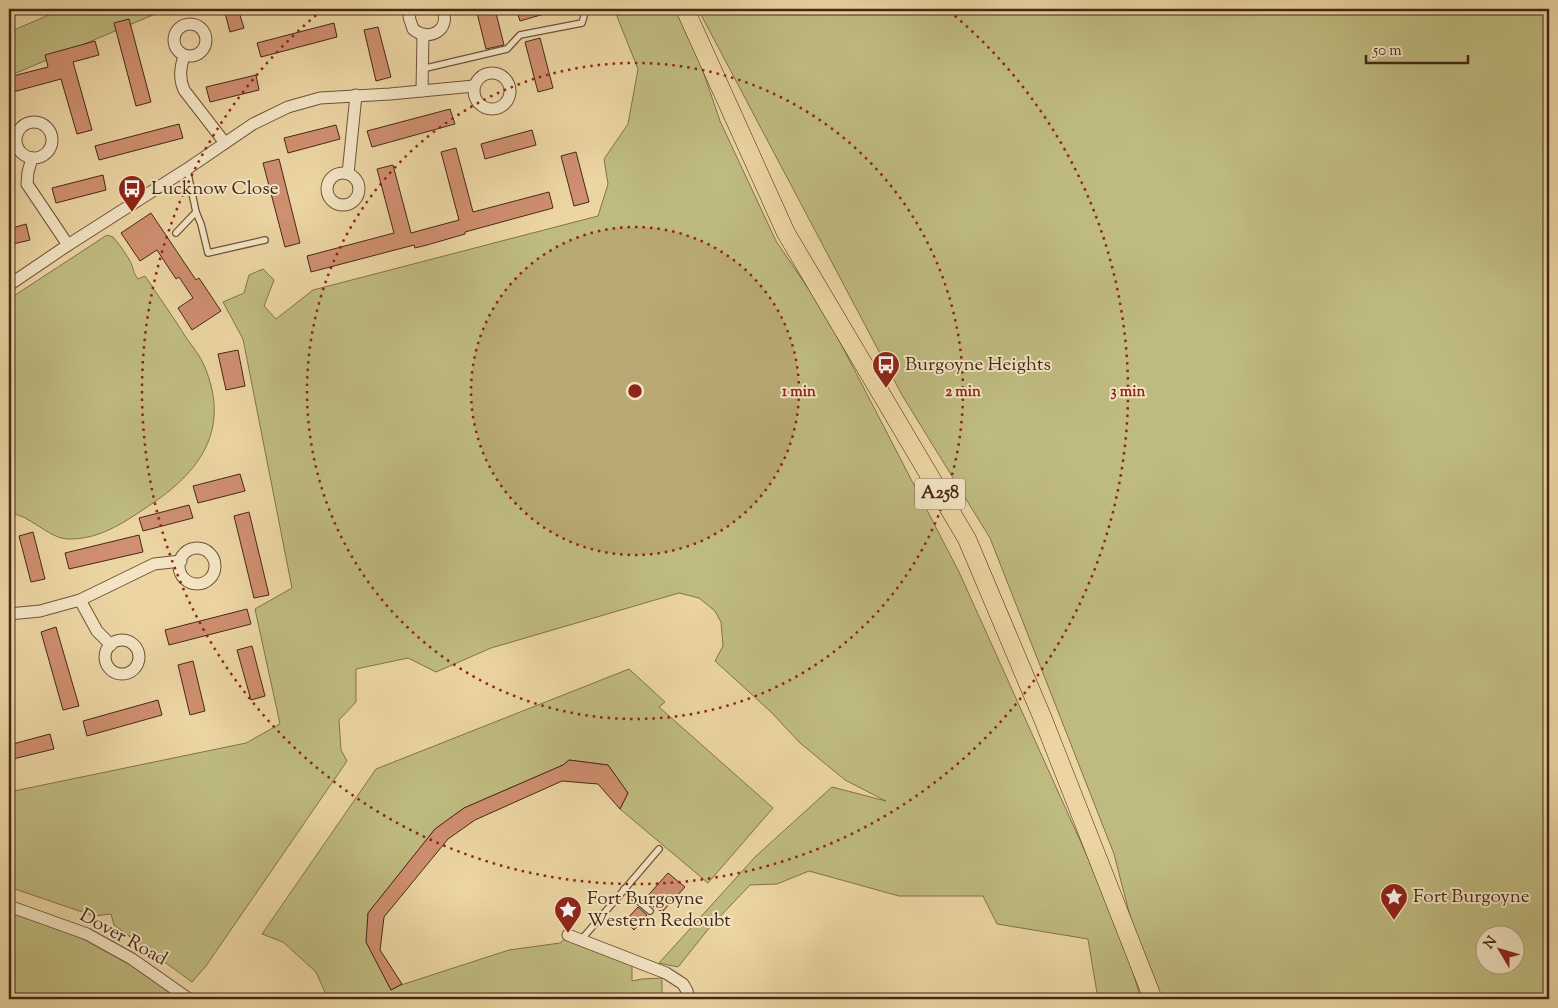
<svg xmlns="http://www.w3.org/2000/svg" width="1558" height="1008" font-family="'Sorts Mill Goudy',serif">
<rect width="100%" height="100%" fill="#ecd5a3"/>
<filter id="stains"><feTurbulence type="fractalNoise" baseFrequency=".004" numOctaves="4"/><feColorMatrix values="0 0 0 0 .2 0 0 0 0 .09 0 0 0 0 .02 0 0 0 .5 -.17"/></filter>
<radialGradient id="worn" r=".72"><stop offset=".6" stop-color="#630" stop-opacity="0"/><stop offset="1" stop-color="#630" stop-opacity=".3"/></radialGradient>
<g fill="#bfbb80" stroke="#82724c" fill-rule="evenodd">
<polygon points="63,9 167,9 9,76 9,32"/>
<polygon points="614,9 682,9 720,121 776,241 825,313 959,572 1120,929 1141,999 1098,999 1088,939 997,924 983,896 899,896 809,871 777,884 750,885 710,927 678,967 659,963 755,857 832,787 886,801 845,780 800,743 771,712 715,661 723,646 721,622 715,611 699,598 679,593 491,648 436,672 408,658 356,669 356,702 339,720 341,750 347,761 206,966 192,982 114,925 111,914 94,916 9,887 9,792 246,743 280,724 255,609 292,588 243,339 223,302 244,293 249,275 263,269 274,280 264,306 276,319 313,290 598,216 608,184 604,159 628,124 638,69"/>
<path d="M698,9H1549V999H1160L1130,916L1114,854L990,538L902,395ZM1486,936H1516V966H1486Z"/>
<path d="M107,235L113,237C119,244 125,252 130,261C134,268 132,271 138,279L145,276C159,297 174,318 187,339C193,347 200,356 204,365C230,426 204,468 153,503C126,521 101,540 67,539C48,538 29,514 9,513V299Z"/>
<polygon points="629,669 665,702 659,707 773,808 708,883 620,809 628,793 608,765 569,760 563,765 464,808 435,829 368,913 367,943 391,990 401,985 509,950 560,943 568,935 632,961 632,981 642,979 662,978 662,999 328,999 316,972 283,942 262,934 376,769"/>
<polygon points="9,906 87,934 187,999 9,999"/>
</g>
<g fill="#cf8f70" stroke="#452817">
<polygon points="224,9 238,9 244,28 230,32"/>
<polygon points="476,9 495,9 504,45 486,49"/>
<polygon points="516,9 551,9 551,12 520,21"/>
<polygon points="129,19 151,102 136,106 114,23"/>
<polygon points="334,23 337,37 261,57 257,43"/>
<polygon points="378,27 391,77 376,81 364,30"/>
<polygon points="540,38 553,88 538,92 525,42"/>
<polygon points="95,41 99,55 73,62 92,130 77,134 61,79 9,93 9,77 48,67 45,55"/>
<polygon points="256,75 259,90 210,102 206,87"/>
<polygon points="450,109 455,124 372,147 367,131"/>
<polygon points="179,124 183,138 99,160 95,146"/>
<polygon points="336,125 340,139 288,153 284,138"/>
<polygon points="532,130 536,145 485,159 481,144"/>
<polygon points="456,148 473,212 549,192 553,208 465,232 465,234 427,245 415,248 414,245 311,272 307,256 394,233 377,169 393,165 411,233 459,220 441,152"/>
<polygon points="576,152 589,202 574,206 561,156"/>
<polygon points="279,159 300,243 285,247 263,163"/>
<polygon points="103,175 106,190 56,203 52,188"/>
<polygon points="151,213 196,280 199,278 221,311 192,330 178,308 193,298 179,277 176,279 157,250 140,261 121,233"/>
<polygon points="26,224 30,240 9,245 9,229"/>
<polygon points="238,350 245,386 226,390 218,354"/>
<polygon points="240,474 245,491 198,503 193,486"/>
<polygon points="189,505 193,518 143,531 139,518"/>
<polygon points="249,512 269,595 254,598 234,516"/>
<polygon points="33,532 45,579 31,582 19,536"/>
<polygon points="139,535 143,552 69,569 65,553"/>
<polygon points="247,609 251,624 169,645 165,630"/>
<polygon points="56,627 79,706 63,710 41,632"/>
<polygon points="252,646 265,696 251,700 237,650"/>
<polygon points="193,661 205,711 190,715 178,665"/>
<polygon points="158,700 162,715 87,736 83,721"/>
<polygon points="50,734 54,749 9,760 9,745"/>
<polygon points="569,760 608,765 628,793 620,809 598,784 562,781 475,820 448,839 384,917 380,950 402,984 391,990 366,942 368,913 435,829 464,808 563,765"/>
<polygon points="668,873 685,887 662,912 644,900"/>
<polygon points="638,907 647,915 634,930 625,921"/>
</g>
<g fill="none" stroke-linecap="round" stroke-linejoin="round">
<defs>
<g id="lane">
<polyline points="422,69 507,49 520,35 582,23 586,9"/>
<polyline points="187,169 196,212 201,224 208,253 265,240"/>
<polyline points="176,233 196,212"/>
<polyline points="624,889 650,911"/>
<polyline points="581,940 659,849"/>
</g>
<g id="street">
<path d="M412,9L409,17L413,29C429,43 452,29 442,9"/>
<circle cx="190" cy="40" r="16"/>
<path d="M184,56C180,69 179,78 184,90L225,143"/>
<circle cx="492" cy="91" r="18"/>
<polyline points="422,91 423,35"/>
<circle cx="34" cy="140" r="18"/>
<polyline points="32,158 28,172 27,184 68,245"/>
<circle cx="343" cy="189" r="16"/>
<polyline points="348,174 356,95"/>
<polyline points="9,285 68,245 187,169 253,124 288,107 320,98 390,94 474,86"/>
<circle cx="197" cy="566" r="18"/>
<polyline points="80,600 97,631 111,645"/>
<polyline points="9,614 40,611 80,600 154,564 181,561"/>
<circle cx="122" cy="657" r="17"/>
<polyline points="9,906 87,934 132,959 189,999"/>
<polyline points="568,935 666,973 683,984 687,991 689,999"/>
</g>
<polyline id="primary" points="685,9 786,233 967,539 1043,719 1153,999"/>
</defs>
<use href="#lane" stroke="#6f533a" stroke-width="8"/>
<use href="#street" stroke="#6f533a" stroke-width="13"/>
<use href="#primary" stroke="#452817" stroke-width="19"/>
<use href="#lane" stroke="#f3e4c3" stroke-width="5.5"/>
<use href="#street" stroke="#f3e4c3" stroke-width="11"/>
<use href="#primary" stroke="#ecd5a3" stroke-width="18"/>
</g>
<circle cx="635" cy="391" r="164" fill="#8f2418" fill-opacity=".12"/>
<g fill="none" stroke="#8f2418" stroke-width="2.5" stroke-dasharray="2.5 5">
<circle cx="635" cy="391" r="164"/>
<circle cx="635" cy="391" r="328"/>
<path d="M949 11A493 493 0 1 1 321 11"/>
</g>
<defs>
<symbol id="bus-pin" viewBox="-11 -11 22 30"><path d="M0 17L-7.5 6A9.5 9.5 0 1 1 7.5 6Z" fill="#8f2418" stroke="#f3e4c3"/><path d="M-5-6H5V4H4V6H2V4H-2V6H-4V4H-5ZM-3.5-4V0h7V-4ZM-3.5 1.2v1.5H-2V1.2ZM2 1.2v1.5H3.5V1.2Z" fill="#fff"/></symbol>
<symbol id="sight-pin" viewBox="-11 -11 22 30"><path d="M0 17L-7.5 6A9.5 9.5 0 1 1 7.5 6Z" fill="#8f2418" stroke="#f3e4c3"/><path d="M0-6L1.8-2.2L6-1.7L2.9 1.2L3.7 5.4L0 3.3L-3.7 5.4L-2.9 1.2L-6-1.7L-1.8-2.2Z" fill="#fff"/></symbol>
</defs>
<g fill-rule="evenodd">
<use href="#bus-pin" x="116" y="173" width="32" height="43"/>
<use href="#bus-pin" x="870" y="349" width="32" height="43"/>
<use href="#sight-pin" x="1378" y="881" width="32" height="43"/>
<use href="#sight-pin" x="552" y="894" width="32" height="43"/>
</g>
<g text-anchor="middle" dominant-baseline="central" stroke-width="4" stroke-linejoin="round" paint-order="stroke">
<rect fill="#f3e4c3" stroke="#79604b" stroke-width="1" x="915" y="478.5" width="50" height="31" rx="4"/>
<g font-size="18" font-weight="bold" fill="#452817">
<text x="940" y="494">A258</text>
</g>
<g font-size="19" fill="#452817" stroke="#f3e4c3" text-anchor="start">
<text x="151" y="189">Lucknow Close</text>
<text x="905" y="365">Burgoyne Heights</text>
<text x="1413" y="897">Fort Burgoyne</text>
<text x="587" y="899">Fort Burgoyne<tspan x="587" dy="22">Western Redoubt</tspan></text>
</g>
<g font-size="19" fill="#452817" stroke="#f3e4c3">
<text transform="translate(123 938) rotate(29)">Dover Road</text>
</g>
</g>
<circle cx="635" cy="391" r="8" fill="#8f2418" stroke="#f3e4c3" stroke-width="2.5"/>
<g font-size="15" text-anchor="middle" font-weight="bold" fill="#8f2418" stroke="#f3e4c3" stroke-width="4" stroke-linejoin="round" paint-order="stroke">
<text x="799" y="396">1 min</text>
<text x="963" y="396">2 min</text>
<text x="1128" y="396">3 min</text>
</g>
<rect width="1558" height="1008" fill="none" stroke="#ecd5a3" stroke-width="30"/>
<rect x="10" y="10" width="1538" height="988" fill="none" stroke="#452817" stroke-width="2.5"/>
<rect x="15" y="15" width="1528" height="978" fill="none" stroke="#452817"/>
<g transform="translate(1500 950) rotate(308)"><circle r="24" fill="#f3e4c3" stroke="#ad997e"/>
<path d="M0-4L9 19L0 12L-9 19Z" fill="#8f2418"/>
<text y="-8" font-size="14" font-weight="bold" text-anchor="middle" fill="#452817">N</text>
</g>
<path d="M1366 55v8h102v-8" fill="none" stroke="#452817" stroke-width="2.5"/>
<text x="1373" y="55" font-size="15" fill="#452817" stroke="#f3e4c3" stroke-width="4" paint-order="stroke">50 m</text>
<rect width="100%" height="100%" filter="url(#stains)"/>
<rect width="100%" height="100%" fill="url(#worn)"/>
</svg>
